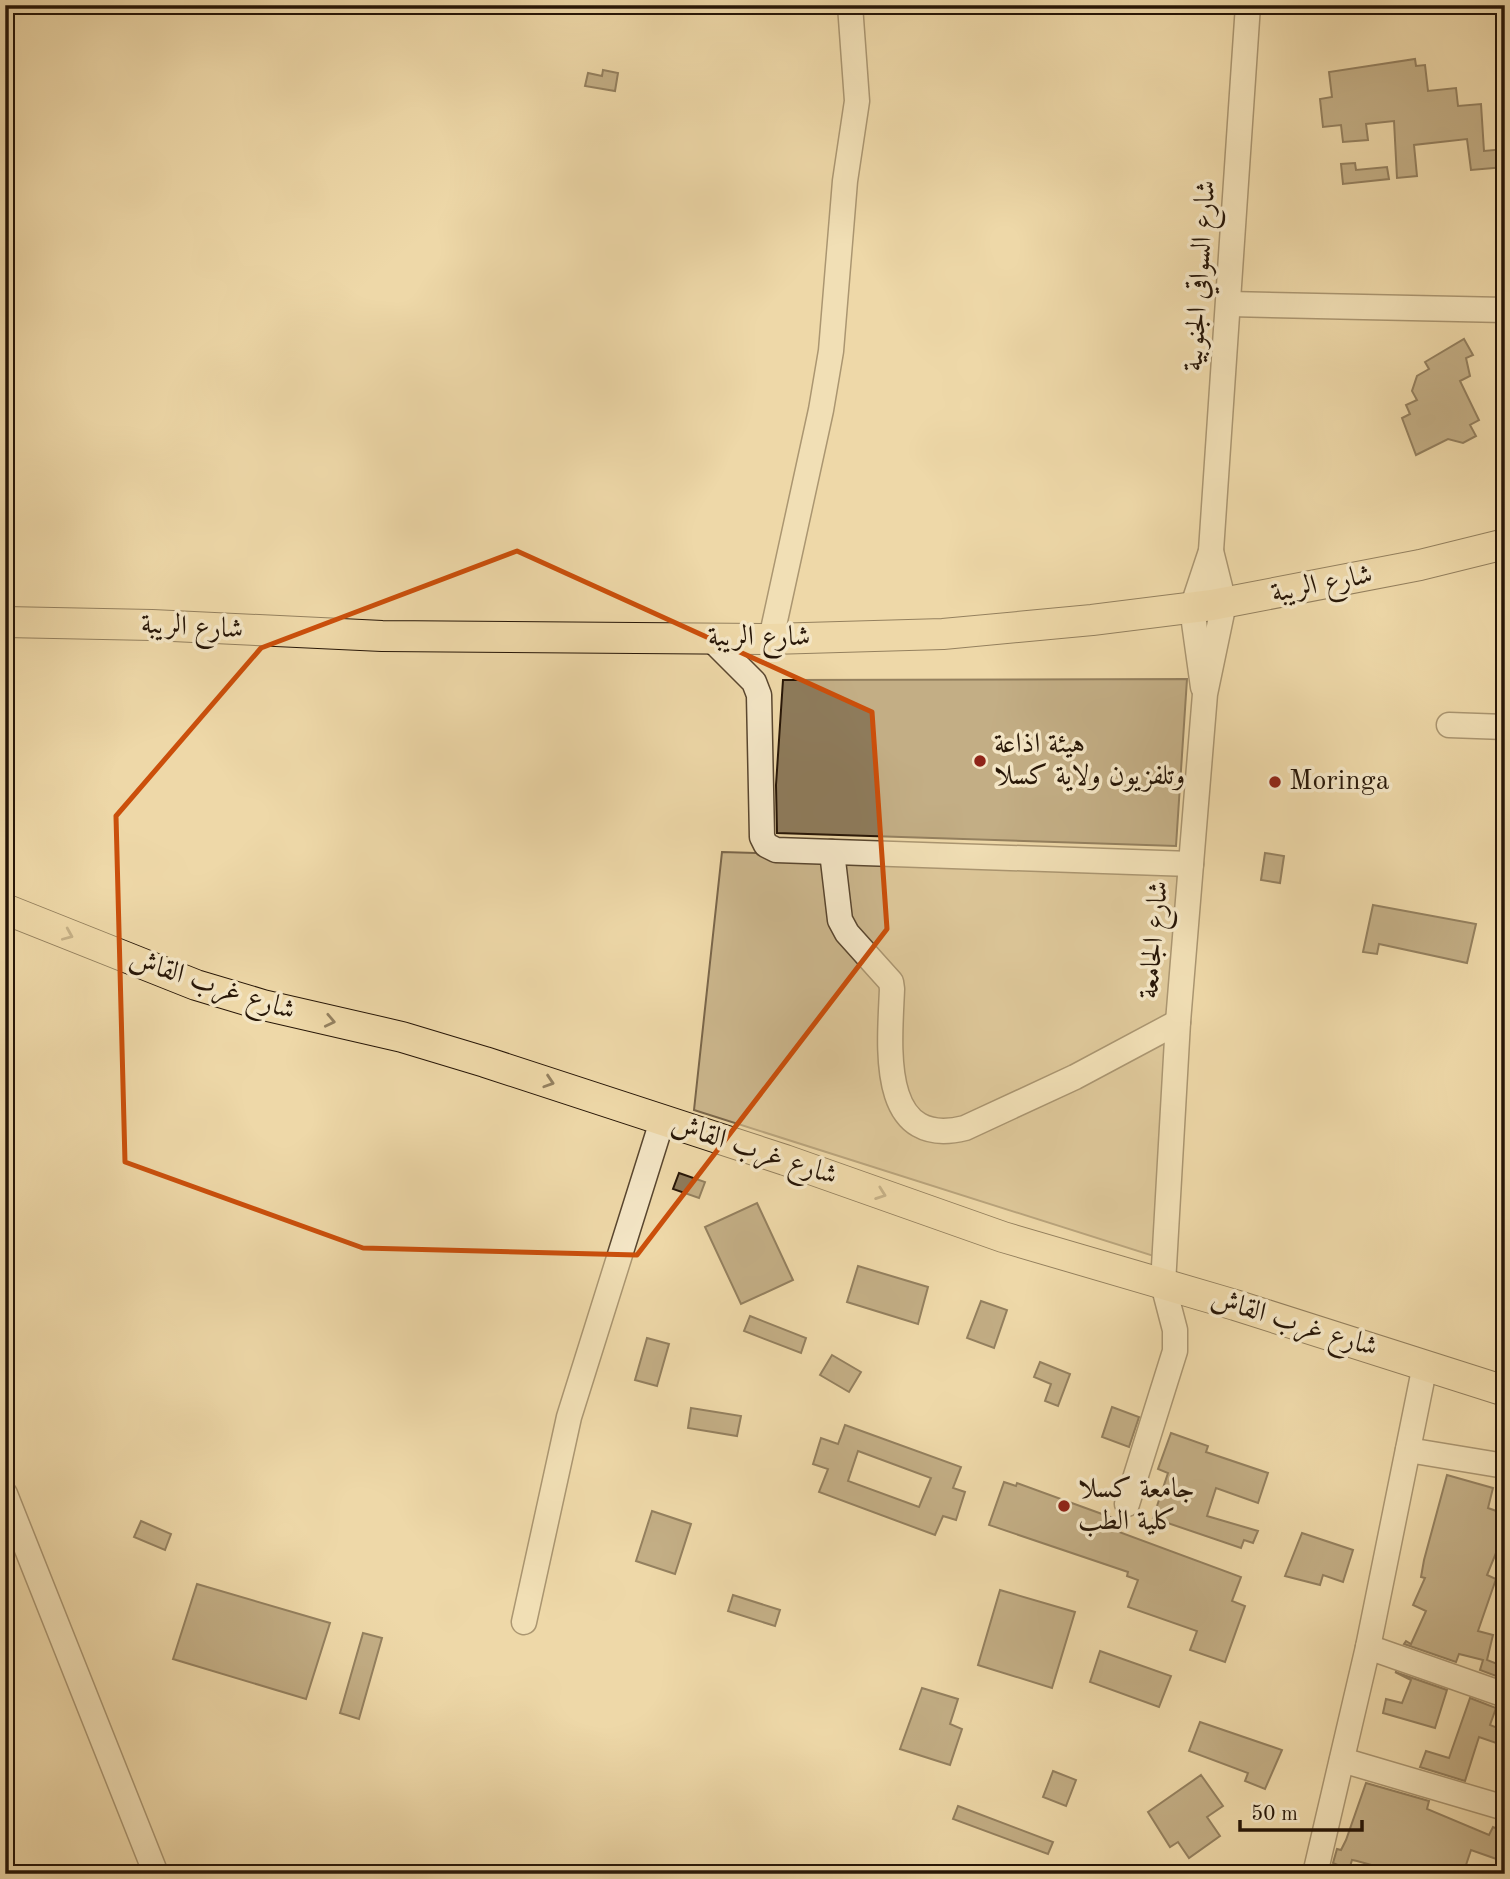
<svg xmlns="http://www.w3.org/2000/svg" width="1510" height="1879" font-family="'Old Standard TT',Amiri,serif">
<rect width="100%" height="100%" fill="#eed8a8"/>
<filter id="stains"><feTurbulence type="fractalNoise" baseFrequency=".00286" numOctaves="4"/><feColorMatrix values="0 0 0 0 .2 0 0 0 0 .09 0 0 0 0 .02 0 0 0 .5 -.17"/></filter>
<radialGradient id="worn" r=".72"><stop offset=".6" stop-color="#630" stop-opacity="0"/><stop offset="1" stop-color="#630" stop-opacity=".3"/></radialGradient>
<polygon fill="#ccb78d" stroke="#7a664a" stroke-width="2" points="722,852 1178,866 1163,1259 694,1110"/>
<g fill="#8e7b5b" stroke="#271607" stroke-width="2" fill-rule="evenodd">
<polygon points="1415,59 1416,66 1425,65 1428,91 1456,88 1458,106 1481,104 1484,151 1505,149 1505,167 1471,170 1467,139 1414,145 1417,176 1397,178 1394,121 1366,124 1368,140 1343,142 1341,125 1323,127 1320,99 1332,97 1329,72"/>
<polygon points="603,70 618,73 615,91 585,86 588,73 602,76"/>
<polygon points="1355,163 1356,170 1387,167 1389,179 1343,184 1341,164"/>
<polygon points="1464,339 1473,355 1466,358 1470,376 1460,381 1479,420 1470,425 1476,436 1463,443 1448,439 1416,455 1402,418 1410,414 1406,405 1417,400 1412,391 1417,376 1429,369 1425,362"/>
<polygon points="1187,679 1176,846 777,833 776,785 783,680"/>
<polygon points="1265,853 1284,856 1280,883 1261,880"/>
<polygon points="1373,905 1476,924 1467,963 1379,944 1377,954 1363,952"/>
<polygon points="679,1173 705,1182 699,1198 673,1189"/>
<polygon points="757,1203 793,1280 741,1304 705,1227"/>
<polygon points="858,1266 928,1287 918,1324 847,1302"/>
<polygon points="981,1301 1007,1310 994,1348 967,1338"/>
<polygon points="750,1316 806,1338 801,1353 744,1331"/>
<polygon points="647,1338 669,1344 657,1386 635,1380"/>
<polygon points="832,1355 861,1372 849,1392 820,1375"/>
<polygon points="1040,1362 1070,1374 1058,1406 1045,1401 1051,1384 1034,1377"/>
<polygon points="1112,1407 1139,1417 1129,1447 1102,1437"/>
<polygon points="691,1408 741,1416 737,1436 688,1428"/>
<path d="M845,1425L961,1467L953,1488L965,1492L956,1520L943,1516L935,1535L819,1492L828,1469L813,1464L821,1438L838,1444ZM858,1451L931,1478L919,1507L848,1481Z"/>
<polygon points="1171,1433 1208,1446 1206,1452 1268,1473 1258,1503 1216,1488 1207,1516 1258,1531 1253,1543 1244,1540 1241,1548 1153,1518 1168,1473 1158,1469"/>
<polygon points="1447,1475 1493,1488 1488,1508 1505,1514 1505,1531 1487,1575 1496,1579 1478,1631 1493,1635 1487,1660 1500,1665 1496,1676 1480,1670 1483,1660 1459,1654 1456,1662 1404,1644 1406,1641 1411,1644 1426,1611 1413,1605 1425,1578 1421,1577 1424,1560"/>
<polygon points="1004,1482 1016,1486 1017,1483 1113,1518 1123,1523 1119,1532 1241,1577 1232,1601 1245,1606 1225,1662 1190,1650 1197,1631 1128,1607 1138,1580 1127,1576 1128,1572 989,1525"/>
<polygon points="652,1511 691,1524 675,1574 636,1561"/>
<polygon points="141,1521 171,1534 165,1550 134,1537"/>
<polygon points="1302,1533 1353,1550 1343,1582 1323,1575 1320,1585 1285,1576"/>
<polygon points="197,1584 330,1623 306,1699 173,1659"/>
<polygon points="1000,1590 1075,1612 1052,1688 978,1665"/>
<polygon points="733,1595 780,1610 775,1626 728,1611"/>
<polygon points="363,1633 382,1638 359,1719 340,1713"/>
<polygon points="1100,1651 1171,1676 1159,1707 1090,1682"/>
<polygon points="1395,1672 1447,1690 1435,1728 1383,1713 1386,1699 1402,1703 1411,1680"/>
<polygon points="922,1688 958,1699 950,1724 962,1729 950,1765 900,1749"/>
<polygon points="1470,1698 1496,1708 1490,1725 1505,1731 1502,1745 1479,1737 1465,1781 1420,1767 1426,1751 1449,1758"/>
<polygon points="1200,1722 1282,1750 1265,1789 1245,1781 1248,1773 1189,1751"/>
<polygon points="1053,1771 1076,1780 1066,1806 1043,1797"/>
<polygon points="1201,1775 1223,1806 1207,1817 1220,1836 1189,1858 1178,1842 1170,1847 1148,1812"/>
<polygon points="1366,1783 1429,1801 1427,1809 1489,1835 1493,1827 1505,1832 1505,1862 1471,1850 1463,1874 1379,1874 1382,1868 1357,1861 1352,1860 1349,1870 1333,1863 1337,1849 1341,1850 1346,1840"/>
<polygon points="958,1806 1053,1842 1048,1854 953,1819"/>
</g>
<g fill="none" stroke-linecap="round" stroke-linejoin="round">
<defs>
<g id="minor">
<polyline points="1229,304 1505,310"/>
<polyline points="710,638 754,682 759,695 762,837 766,845 776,850 1191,864"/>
<polyline points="771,639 821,410 831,351 845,181 857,101 850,5"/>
<polyline points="1203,687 1192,608 1211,551 1248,5"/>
<polyline points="1449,725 1505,727"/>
<path d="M832,852L840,920L847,933L891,982L892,989C890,1043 877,1150 965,1128L1075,1077L1178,1022"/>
<polyline points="1408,1450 1505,1466"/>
<polyline points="5,1494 156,1874"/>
<polyline points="1127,1504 1175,1351 1175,1330 1163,1284 1178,1022 1205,694 1224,603 1211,551"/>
<polyline points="524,1622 569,1417 662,1121"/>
<polyline points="1368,1647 1505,1695"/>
<polyline points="1342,1760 1505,1808"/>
<polyline points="1315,1874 1368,1647 1425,1365"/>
</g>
<g id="major">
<polyline points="5,622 152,625 382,636 771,639 943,634 1092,620 1212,605 1420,565 1505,544"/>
<polyline points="5,909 196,985 263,1005 402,1037 485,1062 785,1160 1003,1237 1235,1305 1505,1391"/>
</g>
</defs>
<use href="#minor" stroke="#59462f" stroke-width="27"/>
<use href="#major" stroke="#271607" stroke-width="32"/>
<use href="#minor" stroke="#f4e6c6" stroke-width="24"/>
<use href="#major" stroke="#eed8a8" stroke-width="30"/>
</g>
<defs><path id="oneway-chevron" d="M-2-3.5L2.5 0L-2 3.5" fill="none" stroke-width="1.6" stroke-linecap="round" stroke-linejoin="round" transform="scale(1.75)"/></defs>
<g stroke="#948160">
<use href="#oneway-chevron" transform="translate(68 935) rotate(23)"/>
<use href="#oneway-chevron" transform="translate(330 1021) rotate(12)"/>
<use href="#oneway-chevron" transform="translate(549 1082) rotate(18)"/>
<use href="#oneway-chevron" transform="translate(881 1194) rotate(20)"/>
</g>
<path d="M0 0H1510V1879H0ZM517,551L872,712L887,929L637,1255L363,1248L125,1162L116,816L261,648Z" fill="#eed8a8" fill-opacity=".55" fill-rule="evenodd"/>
<path fill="none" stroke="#cb4f0b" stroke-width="5" stroke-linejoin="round" d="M517,551L872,712L887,929L637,1255L363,1248L125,1162L116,816L261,648Z"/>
<g fill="#8f2418" stroke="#f4e6c6" stroke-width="2.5">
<circle cx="980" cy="761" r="7"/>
<circle cx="1275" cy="782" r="7"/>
<circle cx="1064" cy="1506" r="7"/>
</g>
<g text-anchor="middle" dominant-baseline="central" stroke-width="7" stroke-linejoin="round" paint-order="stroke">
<g font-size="28" fill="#271607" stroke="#f4e6c6">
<text transform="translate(1201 276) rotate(-86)">شارع السواقي الجنوبية</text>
<text transform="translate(1322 585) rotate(-11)">شارع الريبة</text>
<text transform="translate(192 628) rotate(3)">شارع الريبة</text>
<text x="759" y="638">شارع الريبة</text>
<text transform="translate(1155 940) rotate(-85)">شارع الجامعة</text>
<text transform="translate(212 986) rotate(18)">شارع غرب القاش</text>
<text transform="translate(754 1151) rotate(18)">شارع غرب القاش</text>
<text transform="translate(1294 1324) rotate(17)">شارع غرب القاش</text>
</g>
<g font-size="28" fill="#271607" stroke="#f4e6c6" text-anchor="start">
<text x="994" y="745">هيئة اذاعة<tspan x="994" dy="32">وتلفزيون ولاية كسلا</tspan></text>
<text x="1289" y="782">Moringa</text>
<text x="1078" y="1490">جامعة كسلا<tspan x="1078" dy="32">كلية الطب</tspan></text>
</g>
</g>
<rect width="1510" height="1879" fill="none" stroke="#eed8a8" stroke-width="28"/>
<rect x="7" y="7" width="1496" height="1865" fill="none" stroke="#271607" stroke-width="3.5"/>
<rect x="14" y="14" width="1482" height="1851" fill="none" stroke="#271607" stroke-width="2"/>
<path d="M1240 1820v10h122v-10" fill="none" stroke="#271607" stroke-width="3.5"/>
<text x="1251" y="1820" font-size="21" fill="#271607" stroke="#f4e6c6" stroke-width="5" paint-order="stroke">50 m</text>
<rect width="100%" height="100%" filter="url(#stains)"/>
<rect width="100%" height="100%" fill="url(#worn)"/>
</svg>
